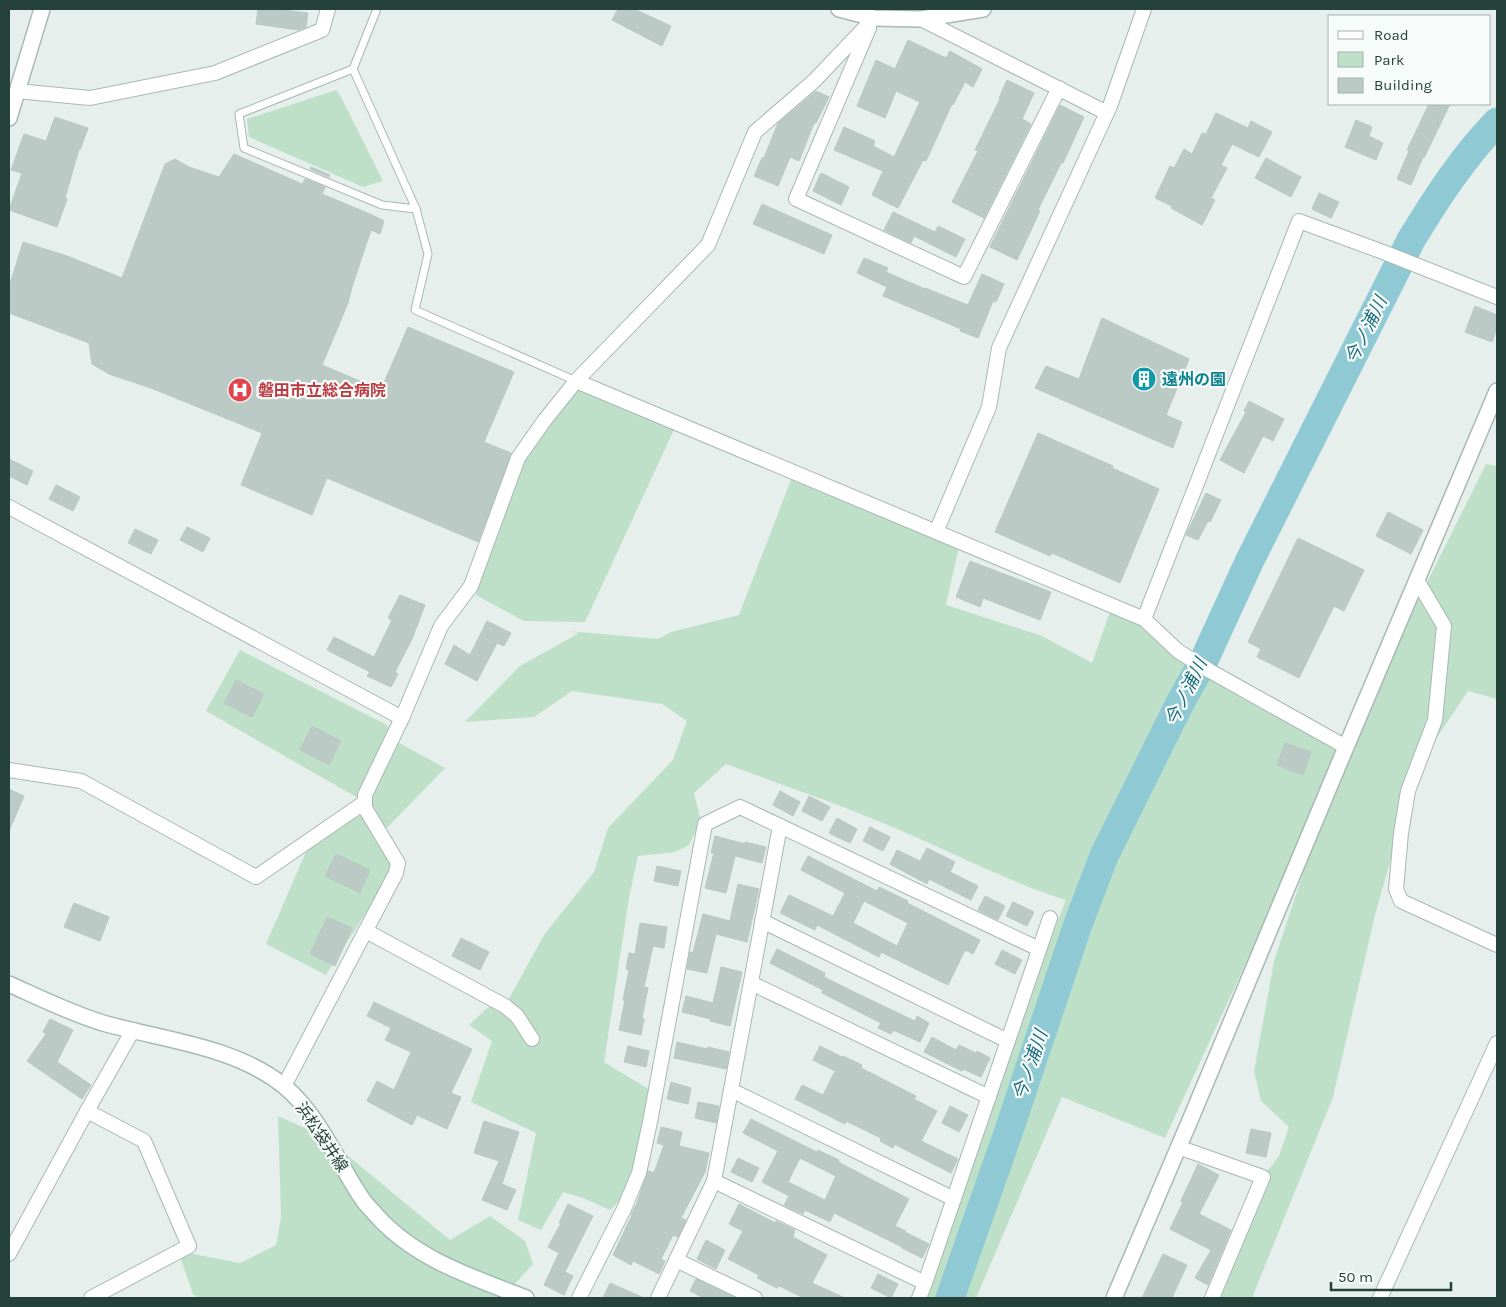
<svg xmlns="http://www.w3.org/2000/svg" width="1506" height="1307" font-family="Karla,'Noto Sans JP',sans-serif">
<rect width="100%" height="100%" fill="#e6efeb"/>
<g fill="#bfe0c8">
<polygon points="336,90 341,97 383,181 363,187 249,137 247,119"/>
<polygon points="576,381 677,423 585,622 524,621 476,595 518,458"/>
<path d="M1486,464L1497,466V699L1468,691L1416,769L1375,915L1333,1097L1252,1298H1215L1263,1177L1279,1156L1289,1127L1261,1101L1254,1071L1274,961L1343,753L1165,1138L1062,1097L976,1298H916L998,1071L1066,900C1003,880 944,848 883,823C832,802 779,784 726,764L694,793L701,821L689,845L675,852L638,856L629,898L604,1062L655,1093L633,1188L610,1210L583,1198L563,1192L541,1230L518,1220L536,1133L471,1102L492,1041L469,1025L495,1001L505,1006L544,935L594,872L608,828L673,760L687,721L662,704L572,691L534,717L465,722L520,666L579,633L568,631L658,639L671,632L739,615L794,472L960,542L946,605L1042,636L1092,663L1112,606L1144,619L1183,659L1345,747Z"/>
<polygon points="240,650 387,725 392,739 445,768 381,834 398,863 326,975 266,944 312,838 365,802 206,711"/>
<polygon points="278,1116 325,1137 450,1240 490,1216 525,1241 533,1264 502,1298 199,1298 193,1294 178,1251 240,1263 276,1245 281,1217"/>
</g>
<g fill="none" stroke-linecap="round" stroke-linejoin="round">
<path stroke="#8ec9d4" stroke-width="29" d="M950,1298L1007,1136L1078,924L1104,856L1180,703L1205,658L1249,562L1411,240C1436,199 1463,157 1497,122"/>
</g>
<g fill="#bbcac4" stroke="#b8c9c2" fill-rule="evenodd">
<polygon points="258,9 276,9 308,13 306,27 299,30 256,24"/>
<polygon points="618,9 634,9 671,26 662,46 612,20"/>
<polygon points="908,40 946,58 950,51 982,69 973,87 965,82 953,105 952,104 926,161 923,160 898,208 872,195 883,171 834,150 844,127 875,141 873,146 894,157 920,102 896,91 885,118 857,106 876,60 895,69"/>
<polygon points="1007,80 1034,93 1022,119 1031,124 984,218 952,202 978,151 975,150 1000,99 999,98"/>
<polygon points="816,91 829,97 816,123 814,123 799,161 790,157 778,186 754,176 762,158 764,158 778,123"/>
<polygon points="1429,104 1450,104 1424,158 1423,157 1411,185 1397,179 1409,151 1407,150"/>
<polygon points="1060,105 1084,117 1063,163 1061,163 1038,210 1040,211 1017,260 990,247"/>
<polygon points="1216,113 1248,128 1251,121 1272,132 1259,157 1232,144 1221,165 1227,168 1211,198 1215,200 1202,225 1171,208 1172,206 1155,198 1170,166 1174,168 1184,149 1192,154 1202,133 1206,134"/>
<polygon points="55,117 88,128 80,150 79,149 65,198 67,199 57,227 9,210 22,173 11,170 24,134 46,141"/>
<polygon points="1356,120 1372,127 1369,136 1383,143 1376,160 1345,147"/>
<polygon points="234,154 302,184 305,179 325,187 322,194 370,214 384,221 380,234 371,230 352,287 348,303 322,365 381,390 408,327 514,372 484,442 511,453 478,542 327,478 312,515 241,485 262,433 151,388 109,374 92,364 89,343 9,313 9,287 23,242 67,256 122,278 165,164 175,159 189,167 219,177"/>
<polygon points="1266,158 1301,177 1291,197 1255,178"/>
<polygon points="311,167 330,175 329,177 310,169"/>
<polygon points="821,173 849,187 841,205 813,191"/>
<polygon points="1319,193 1339,202 1331,218 1312,209"/>
<polygon points="762,204 832,235 824,254 753,224"/>
<polygon points="893,212 935,232 938,226 965,239 956,257 914,236 911,243 884,230"/>
<polygon points="864,258 888,268 886,272 925,289 925,288 968,305 982,274 1004,284 996,302 993,301 978,338 960,331 961,329 883,296 887,287 857,273"/>
<polygon points="1475,306 1497,315 1497,328 1492,342 1465,332"/>
<polygon points="1102,318 1189,359 1166,415 1182,422 1173,448 1035,388 1046,366 1079,379"/>
<polygon points="1249,401 1284,419 1273,441 1263,436 1244,473 1220,460 1246,412 1244,411"/>
<polygon points="1038,433 1113,466 1112,468 1159,489 1120,583 1052,553 1050,556 995,532"/>
<polygon points="9,459 33,471 27,485 9,476"/>
<polygon points="56,485 80,497 73,511 49,499"/>
<polygon points="1206,493 1221,500 1210,522 1208,521 1198,540 1186,535"/>
<polygon points="1388,512 1423,530 1411,554 1376,536"/>
<polygon points="187,527 210,538 203,552 180,540"/>
<polygon points="135,529 158,540 151,554 128,543"/>
<polygon points="1298,538 1364,570 1344,611 1334,606 1299,678 1257,657 1261,649 1248,642"/>
<polygon points="970,561 1051,592 1040,620 983,598 980,607 956,597"/>
<polygon points="400,595 425,605 412,639 395,672 398,674 391,687 367,676 370,672 327,650 334,637 374,657 392,620 388,618"/>
<polygon points="487,621 511,633 504,646 497,643 477,681 445,664 454,645 470,655"/>
<polygon points="236,680 264,694 252,717 224,703"/>
<polygon points="312,726 341,741 329,765 300,750"/>
<polygon points="1285,743 1311,752 1303,775 1277,765"/>
<polygon points="9,789 24,796 9,831"/>
<polygon points="780,791 800,802 793,816 773,805"/>
<polygon points="809,796 830,807 822,821 802,811"/>
<polygon points="837,818 857,829 850,843 829,833"/>
<polygon points="870,827 890,837 883,851 863,841"/>
<polygon points="715,836 745,844 745,842 766,847 762,863 735,856 726,893 705,888 714,853 711,853"/>
<polygon points="927,848 955,862 950,872 978,886 971,900 929,879 927,884 890,864 897,850 920,861"/>
<polygon points="336,854 370,870 360,893 325,876"/>
<path d="M808,856L877,891L879,887L908,901L907,903L980,940L973,954L965,950L948,985L881,952L879,957L817,925L815,930L780,913L789,895L833,916L845,893L801,870ZM864,901L908,923L897,946L853,923Z"/>
<polygon points="657,866 681,871 678,886 654,881"/>
<polygon points="738,884 759,889 747,942 716,934 707,973 687,969 690,952 693,953 703,914 730,921"/>
<polygon points="985,896 1005,906 998,920 978,910"/>
<polygon points="1013,902 1034,912 1027,926 1006,916"/>
<polygon points="74,903 109,917 100,941 64,927"/>
<polygon points="327,917 352,928 335,966 310,954"/>
<polygon points="640,923 667,927 664,948 653,946 644,987 648,988 642,1018 644,1019 641,1035 619,1030 625,1000 623,1000 629,970 626,969 629,953 635,954"/>
<polygon points="461,938 489,952 480,970 452,956"/>
<polygon points="777,949 825,973 824,977 854,992 915,1021 917,1016 929,1023 920,1042 893,1030 891,1034 878,1028 881,1023 822,993 823,990 770,963"/>
<polygon points="1002,950 1022,960 1015,974 995,964"/>
<polygon points="721,967 742,972 730,1026 710,1021 711,1019 682,1012 686,996 713,1003"/>
<polygon points="374,1002 472,1049 451,1093 461,1097 447,1129 417,1115 412,1125 367,1101 377,1081 394,1090 411,1052 385,1040 391,1028 367,1016"/>
<polygon points="50,1019 73,1030 57,1062 91,1085 82,1099 27,1061 46,1034 43,1032"/>
<polygon points="932,1037 956,1050 959,1045 976,1053 977,1051 990,1058 981,1077 963,1069 962,1071 924,1052"/>
<polygon points="677,1042 707,1049 708,1047 729,1052 726,1069 674,1058"/>
<polygon points="628,1046 649,1051 646,1067 624,1062"/>
<polygon points="820,1046 842,1057 843,1056 862,1065 861,1068 916,1096 914,1099 937,1111 921,1141 958,1159 951,1173 894,1144 893,1148 880,1141 881,1138 846,1121 845,1124 795,1099 802,1085 823,1095 835,1071 813,1060"/>
<polygon points="671,1082 691,1088 688,1104 667,1099"/>
<polygon points="698,1102 719,1106 716,1123 695,1118"/>
<polygon points="950,1106 968,1115 959,1132 942,1123"/>
<path d="M751,1119L817,1152L818,1150L839,1160L838,1162L909,1199L895,1226L906,1231L905,1232L929,1244L922,1258L902,1248V1247L834,1213L830,1222L805,1210L803,1214L784,1205L789,1196L762,1182L778,1151L743,1133ZM800,1158L836,1176L825,1200L788,1182Z"/>
<polygon points="484,1121 519,1132 502,1184 516,1190 507,1210 482,1200 499,1161 474,1153"/>
<polygon points="661,1127 682,1132 679,1146 709,1153 705,1172 681,1218 686,1220 678,1237 673,1235 661,1259 665,1261 659,1274 633,1261 631,1265 613,1255 632,1215 631,1215 637,1203 648,1171 654,1173 664,1145 657,1143"/>
<polygon points="1251,1129 1271,1133 1266,1157 1246,1153"/>
<polygon points="738,1158 759,1168 752,1182 731,1172"/>
<polygon points="1198,1164 1219,1175 1199,1214 1231,1230 1208,1285 1195,1278 1211,1250 1170,1229 1183,1202 1181,1201"/>
<polygon points="568,1204 593,1216 565,1272 573,1276 564,1295 544,1285 559,1253 548,1247 561,1223 559,1223"/>
<polygon points="739,1204 775,1223 776,1221 795,1230 793,1237 827,1255 812,1283 845,1298 804,1298 779,1286 777,1288 757,1278 759,1275 728,1259 743,1231 729,1224"/>
<polygon points="706,1240 725,1250 716,1269 697,1259"/>
<polygon points="1163,1254 1187,1265 1172,1298 1142,1298"/>
<polygon points="878,1274 898,1284 891,1298 871,1288"/>
<polygon points="696,1279 735,1298 704,1298 690,1291"/>
<polygon points="610,1283 644,1298 603,1298"/>
</g>
<g fill="none" stroke-linecap="round" stroke-linejoin="round">
<defs>
<g id="service">
<polyline points="377,9 353,69 416,209 428,254 415,310 576,381"/>
<polyline points="353,69 239,114 244,148 382,205 416,209"/>
</g>
<g id="minor">
<polyline points="921,19 1107,113"/>
<polyline points="869,28 796,199 964,277 1059,88"/>
<polyline points="17,91 90,98 215,73 322,30 328,9"/>
<polyline points="576,381 1144,619 1178,651 1210,671 1346,747"/>
<polyline points="9,507 402,718"/>
<polyline points="936,532 989,407 999,348 1110,106 1144,9"/>
<polyline points="1417,580 1444,626 1435,720 1408,791 1401,833 1396,889 1401,901 1497,945"/>
<polyline points="1144,619 1299,221 1383,252 1497,297"/>
<polyline points="9,770 81,781 256,877 365,802"/>
<polyline points="762,921 1008,1041"/>
<polyline points="366,931 505,1006 517,1016 532,1039"/>
<polyline points="751,983 989,1097"/>
<polyline points="284,1086 396,873 398,863 365,808 365,795 402,718 441,626 471,586 518,458 544,421 576,381 708,245 755,132 814,81 874,18"/>
<polyline points="731,1090 954,1199"/>
<polyline points="87,1111 144,1141 189,1246 91,1298"/>
<polyline points="1178,1147 1263,1177 1212,1298"/>
<polyline points="714,1181 925,1283"/>
<polyline points="9,1254 87,1111 133,1030"/>
<polyline points="676,1260 755,1298"/>
<polyline points="579,1298 624,1209 639,1173 650,1122 705,824 740,807 1039,949"/>
<polyline points="658,1298 714,1181 780,826"/>
<polyline points="919,1298 925,1283 1050,918"/>
<polyline points="1380,1298 1497,1043"/>
</g>
<g id="tertiary">
<polyline points="839,9 874,18 921,19 983,9"/>
<polyline points="9,118 42,9"/>
<polyline points="1114,1298 1191,1118 1346,747 1497,391"/>
</g>
<path id="secondary" d="M9,984C40,998 70,1013 103,1023C162,1040 235,1046 284,1086C318,1114 337,1161 361,1197C365,1204 371,1209 376,1215C415,1259 472,1277 526,1298"/>
</defs>
<use href="#service" stroke="#a8b8b2" stroke-width="9"/>
<use href="#minor" stroke="#a8b8b2" stroke-width="16"/>
<use href="#tertiary" stroke="#a8b8b2" stroke-width="18"/>
<use href="#secondary" stroke="#a4bbb3" stroke-width="18"/>
<use href="#service" stroke="#fff" stroke-width="7"/>
<use href="#minor" stroke="#fff" stroke-width="14"/>
<use href="#tertiary" stroke="#fff" stroke-width="15"/>
<use href="#secondary" stroke="#fff" stroke-width="15"/>
</g>
<defs>
<symbol id="building-disc" viewBox="-11 -11 22 22"><circle r="9.5" fill="#0f9aa8" stroke="#f7fbf9"/><path d="M-4-6H4V6H1V3H-1V6H-4ZM-2.5-4.3h1.7v1.8h-1.7ZM.8-4.3h1.7v1.8H.8ZM-2.5-1h1.7V.8h-1.7ZM.8-1h1.7V.8H.8Z" fill="#fff"/></symbol>
<symbol id="hospital-disc" viewBox="-11 -11 22 22"><circle r="9.5" fill="#e0444e" stroke="#f7fbf9"/><path d="M-5-5h3v3.5h4V-5h3V5h-3V1.5h-4V5h-3Z" fill="#fff"/></symbol>
</defs>
<g fill-rule="evenodd">
<use href="#building-disc" x="1130" y="365" width="28" height="28"/>
<use href="#hospital-disc" x="226" y="376" width="28" height="28"/>
</g>
<g text-anchor="middle" dominant-baseline="central" stroke-width="4.5" stroke-linejoin="round" paint-order="stroke">
<g font-size="16" font-weight="bold" fill="#0d838f" stroke="#f7fbf9" text-anchor="start">
<text x="1162" y="379">遠州の園</text>
</g>
<g font-size="16" font-weight="bold" fill="#be3a42" stroke="#f7fbf9" text-anchor="start">
<text x="258" y="390">磐田市立総合病院</text>
</g>
<g font-size="16" fill="#24423a" stroke="#f7fbf9">
<text transform="translate(322 1137) rotate(56)">浜松袋井線</text>
</g>
<g font-size="18" font-style="italic" fill="#1c6f80" stroke="#f7fbf9">
<text transform="translate(1366 330) rotate(-64)">今ノ浦川</text>
<text transform="translate(1186 692) rotate(-64)">今ノ浦川</text>
<text transform="translate(1030 1065) rotate(-71)">今ノ浦川</text>
</g>
</g>
<rect width="1506" height="1307" fill="none" stroke="#24423a" stroke-width="20"/>
<rect x="1328" y="15" width="162" height="90" fill="#f7fbf9" stroke="#a3b1ad"/>
<rect x="1338" y="31" width="25" height="8" fill="#ffffff" stroke="#a3b1ad"/>
<text x="1374" y="40" font-size="15" fill="#24423a">Road</text>
<rect x="1338" y="52" width="25" height="15" fill="#bfe0c8" stroke="#a3b1ad"/>
<text x="1374" y="65" font-size="15" fill="#24423a">Park</text>
<rect x="1338" y="78" width="25" height="15" fill="#bbcac4" stroke="#a3b1ad"/>
<text x="1374" y="90" font-size="15" fill="#24423a">Building</text>
<path d="M1331 1282v8h120v-8" fill="none" stroke="#24423a" stroke-width="2.5"/>
<text x="1338" y="1282" font-size="15" fill="#24423a" stroke="#f7fbf9" stroke-width="4" paint-order="stroke">50 m</text>
</svg>
